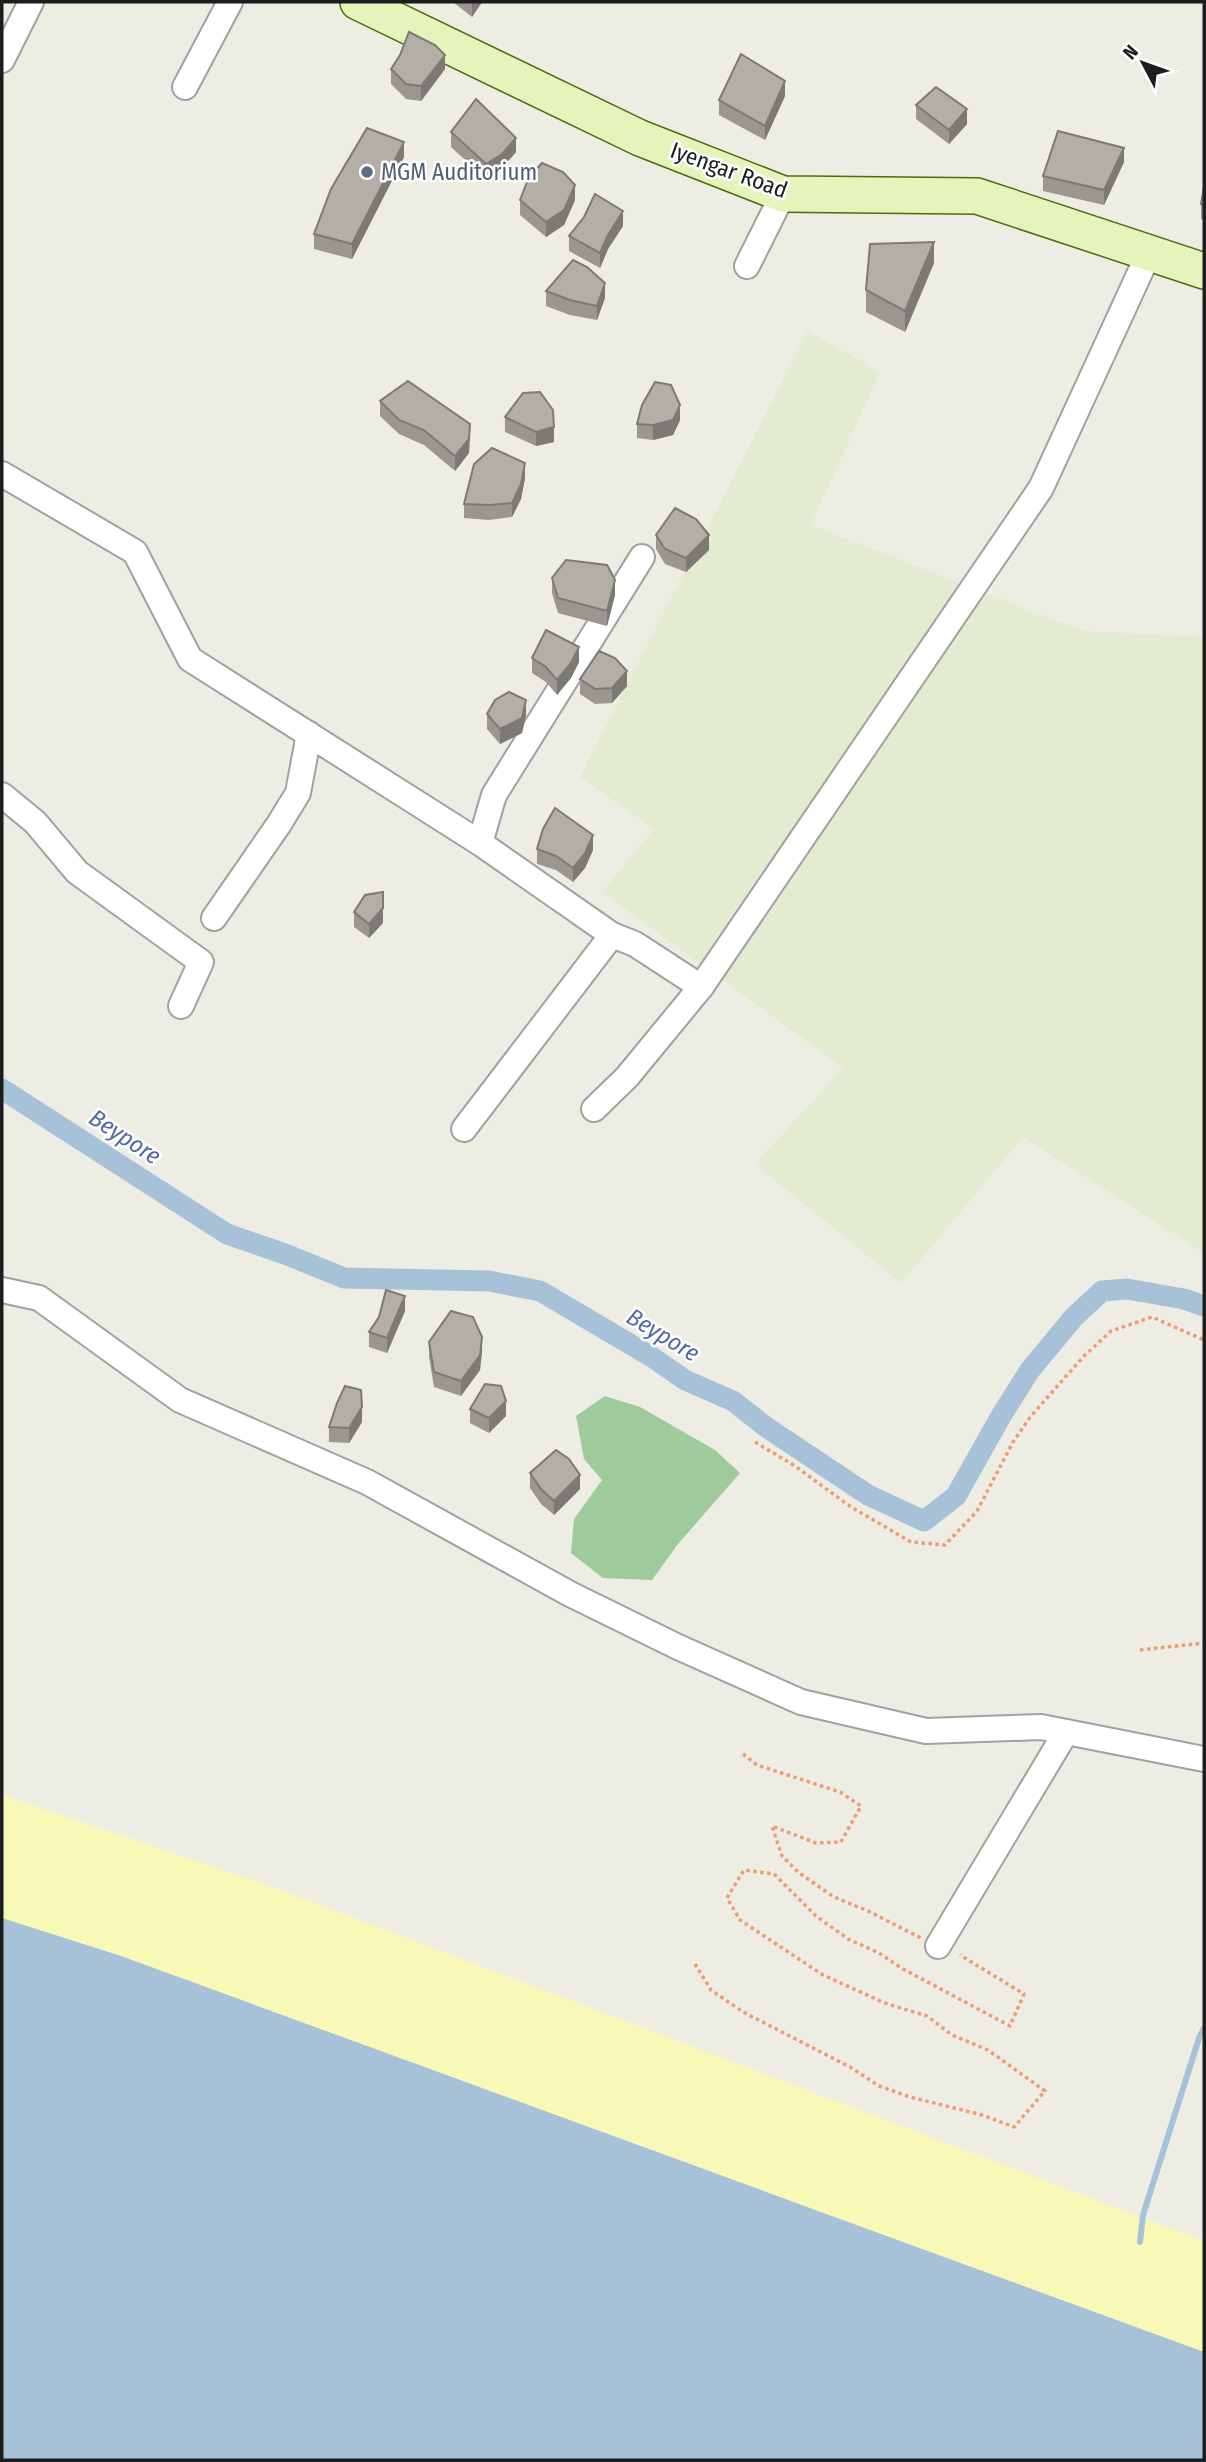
<svg xmlns="http://www.w3.org/2000/svg" width="1206" height="2462" font-family="'Fira Sans Condensed',sans-serif">
<rect width="100%" height="100%" fill="#eeede4"/>
<polygon fill="#e3ebd0" points="808,331 880,372 811,525 1083,631 1204,637 1204,1253 1023,1137 901,1283 755,1164 843,1068 602,892 654,829 580,777"/>
<polygon fill="#9fca9c" points="605,1396 640,1407 715,1450 740,1473 678,1544 652,1580 603,1578 571,1553 574,1519 602,1480 584,1459 576,1416"/>
<polygon fill="#f8f9b6" points="2,1795 257,1881 1204,2241 1204,2352 121,1956 2,1918"/>
<polygon fill="#a7c2d8" points="2,1918 121,1956 1204,2352 1204,2460 2,2460"/>
<g fill="none" stroke-linecap="round" stroke-linejoin="round">
<polyline stroke="#a7c2d8" stroke-width="6" points="1140,2242 1143,2215 1199,2038 1204,2028"/>
<polyline stroke="#a7c2d8" stroke-width="21" points="2,1089 227,1234 285,1254 344,1278 489,1281 540,1291 652,1357 685,1380 733,1401 766,1427 868,1495 924,1521 956,1496 1001,1416 1030,1370 1074,1317 1102,1291 1127,1289 1184,1299 1204,1306"/>
<defs>
<g id="minor">
<polyline points="2,60 31,2"/>
<polyline points="185,87 230,2"/>
<polyline points="747,266 783,194"/>
<polyline points="2,474 135,552 190,659 480,843"/>
<polyline points="2,795 35,822 77,872 201,962 181,1006"/>
<polyline points="214,918 279,824 298,793 309,734"/>
<polyline points="701,987 1041,488 1149,253"/>
<polyline points="594,1109 627,1077 701,987 635,944 612,935"/>
<polyline points="464,1129 612,935 480,843 494,795 642,557"/>
<polyline points="2,1290 39,1298 180,1400 367,1482 570,1594 678,1647 801,1702 926,1731 1041,1727 1204,1759"/>
<polyline points="938,1946 1066,1732"/>
</g>
<polyline id="secondary" points="358,2 640,138 783,194 977,196 1204,271"/>
</defs>
<use href="#minor" stroke="#a1a1a1" stroke-width="28"/>
<use href="#secondary" stroke="#4d6c0d" stroke-width="38"/>
<g stroke="#ef9c74" stroke-width="3.5" stroke-dasharray="3.5 3.5" stroke-linecap="butt">
<polyline points="755,1442 795,1466 851,1507 911,1542 945,1545 977,1511 1013,1442 1031,1416 1084,1356 1111,1331 1152,1317 1204,1340"/>
<polyline points="1140,1650 1204,1643"/>
<polyline points="743,1754 757,1765 840,1792 861,1806 841,1842 816,1843 772,1826 782,1856 798,1872 834,1897 868,1911 921,1938"/>
<polyline points="695,1964 711,1990 743,2012 850,2067 879,2086 910,2097 982,2115 1014,2127 1045,2091 988,2050 952,2035 927,2016 887,2004 823,1975 740,1920 727,1898 744,1870 774,1874 816,1916 848,1939 879,1953 903,1969 1010,2026 1024,1994 960,1955"/>
</g>
<use href="#minor" stroke="#fff" stroke-width="24"/>
<use href="#secondary" stroke="#e5f4bb" stroke-width="35"/>
</g>
<g fill="#9a9690">
<polygon points="453,2 482,2 472,17"/>
<polygon points="400,55 445,69 421,101 406,99 391,84 391,69"/>
<polygon points="785,96 765,140 719,115 719,100"/>
<polygon points="916,105 967,124 949,144 916,119"/>
<polygon points="451,132 516,152 502,168 486,179 451,147"/>
<polygon points="404,157 352,259 314,249 314,234"/>
<polygon points="1124,162 1104,205 1043,191 1043,176"/>
<polygon points="1204,187 1204,221 1201,219 1201,204"/>
<polygon points="520,200 575,200 564,225 546,237 520,215"/>
<polygon points="623,226 608,249 600,268 569,251 569,236"/>
<polygon points="934,263 905,332 866,312 866,290"/>
<polygon points="546,291 605,298 597,320 570,315 546,306"/>
<polygon points="380,401 470,438 469,453 455,471 424,445 399,434 380,416"/>
<polygon points="505,417 554,427 554,442 536,446 505,432"/>
<polygon points="680,420 673,435 653,440 637,438 637,424"/>
<polygon points="525,478 521,499 512,517 489,520 464,518 464,504"/>
<polygon points="656,535 709,550 686,572 665,564 656,549"/>
<polygon points="552,578 615,595 607,626 558,613 552,593"/>
<polygon points="532,658 579,662 571,678 557,695 546,682 532,673"/>
<polygon points="580,679 627,686 612,703 595,704 580,694"/>
<polygon points="487,714 526,715 522,733 500,744 487,729"/>
<polygon points="537,849 593,850 585,868 573,882 556,870 537,864"/>
<polygon points="354,912 383,923 369,938 354,927"/>
<polygon points="405,1311 387,1353 369,1347 369,1332"/>
<polygon points="429,1342 482,1351 480,1370 461,1396 434,1387 429,1357"/>
<polygon points="470,1409 506,1416 489,1433 470,1423"/>
<polygon points="362,1422 349,1443 329,1442 329,1427"/>
<polygon points="530,1473 580,1489 554,1515 541,1504 530,1488"/>
</g>
<g fill="#7d7a75">
<polygon points="472,2 482,2 472,17"/>
<polygon points="445,55 445,69 421,101 421,86"/>
<polygon points="785,81 785,96 765,140 765,126"/>
<polygon points="967,109 967,124 949,144 949,130"/>
<polygon points="516,138 516,152 502,168 486,179 486,164"/>
<polygon points="404,142 404,157 352,259 352,244"/>
<polygon points="1124,148 1124,162 1104,205 1104,190"/>
<polygon points="575,185 575,200 564,225 546,237 546,222"/>
<polygon points="623,211 623,226 608,249 600,268 600,253 608,235"/>
<polygon points="934,242 934,263 905,332 905,311"/>
<polygon points="605,283 605,298 597,320 597,306"/>
<polygon points="680,405 680,420 673,435 653,440 653,425"/>
<polygon points="470,424 469,453 455,471 455,456"/>
<polygon points="554,427 554,442 536,446 536,432"/>
<polygon points="525,463 525,478 521,499 512,517 512,503"/>
<polygon points="709,535 709,550 686,572 686,558"/>
<polygon points="615,580 615,595 607,626 607,611"/>
<polygon points="579,647 579,662 571,678 557,695 557,680"/>
<polygon points="627,671 627,686 612,703 612,688"/>
<polygon points="526,700 526,715 522,733 500,744 500,729"/>
<polygon points="593,835 593,850 585,868 573,882 573,868"/>
<polygon points="383,892 383,923 369,938 369,924"/>
<polygon points="405,1296 405,1311 387,1353 387,1338"/>
<polygon points="482,1337 482,1351 480,1370 461,1396 461,1381"/>
<polygon points="506,1401 506,1416 489,1433 489,1418"/>
<polygon points="362,1407 362,1422 349,1443 349,1428"/>
<polygon points="580,1475 580,1489 554,1515 554,1501"/>
</g>
<g fill="#b3afa7" stroke="#7d7a75" stroke-width="2">
<polygon points="409,32 435,45 445,55 421,86 406,84 391,69 400,55"/>
<polygon points="741,54 785,81 765,126 719,100"/>
<polygon points="936,87 967,109 949,130 916,105"/>
<polygon points="476,99 516,138 502,154 486,164 451,132"/>
<polygon points="367,128 404,142 352,244 314,234 331,189"/>
<polygon points="1058,131 1124,148 1104,190 1043,176"/>
<polygon points="542,163 563,172 575,185 564,210 546,222 520,200 529,177"/>
<polygon points="1204,187 1204,206 1201,204"/>
<polygon points="595,194 623,211 608,235 600,253 569,236 584,217"/>
<polygon points="934,242 905,311 866,290 870,244"/>
<polygon points="573,260 587,267 605,283 597,306 570,300 546,291"/>
<polygon points="408,381 470,424 469,439 455,456 424,430 399,420 380,401"/>
<polygon points="655,382 671,385 680,405 673,420 653,425 637,424 642,405"/>
<polygon points="540,392 553,410 554,427 536,432 505,417 523,393"/>
<polygon points="492,448 525,463 521,484 512,503 489,505 464,504 474,464"/>
<polygon points="675,508 696,519 709,535 686,558 665,549 656,535"/>
<polygon points="566,560 607,565 615,580 607,611 558,598 552,578"/>
<polygon points="546,630 579,647 571,663 557,680 546,667 532,658"/>
<polygon points="599,651 615,658 627,671 612,688 595,689 580,679"/>
<polygon points="509,692 526,700 522,718 500,729 487,714 495,700"/>
<polygon points="555,808 593,835 585,853 573,868 556,856 537,849 543,829"/>
<polygon points="383,892 383,908 369,924 354,912 365,895"/>
<polygon points="386,1290 405,1296 387,1338 369,1332 379,1317"/>
<polygon points="451,1311 473,1317 482,1337 480,1355 461,1381 434,1372 429,1342"/>
<polygon points="485,1384 501,1386 506,1401 489,1418 470,1409"/>
<polygon points="345,1386 361,1390 362,1407 349,1428 329,1427 337,1403"/>
<polygon points="556,1450 569,1459 580,1475 554,1501 541,1489 530,1473"/>
</g>
<circle fill="#5c6f8a" stroke="#fff" stroke-width="2.5" cx="367" cy="172" r="7"/>
<g text-anchor="middle" dominant-baseline="central" stroke-width="5" stroke-linejoin="round" paint-order="stroke">
<g font-size="23" fill="#1d1d1d" stroke="#fff">
<text transform="translate(729 170) rotate(20)">Iyengar Road</text>
</g>
<g font-size="23" fill="#4e5e75" stroke="#fff" text-anchor="start">
<text x="381" y="172">MGM Auditorium</text>
</g>
<g font-size="24" font-style="italic" fill="#5169a5" stroke="#fff">
<text transform="translate(125 1137) rotate(33)">Beypore</text>
<text transform="translate(663 1335) rotate(31)">Beypore</text>
</g>
</g>
<rect width="1206" height="2462" fill="none" stroke="#1d1d1d" stroke-width="7"/>
<g transform="translate(1143 63) rotate(311)" stroke="#ffffff" stroke-width="5" paint-order="stroke">
<path d="M0-5L12 26L0 18L-12 26Z" fill="#1d1d1d"/>
<text y="-10" font-size="19" font-weight="bold" text-anchor="middle" fill="#1d1d1d">N</text>
</g>
</svg>
